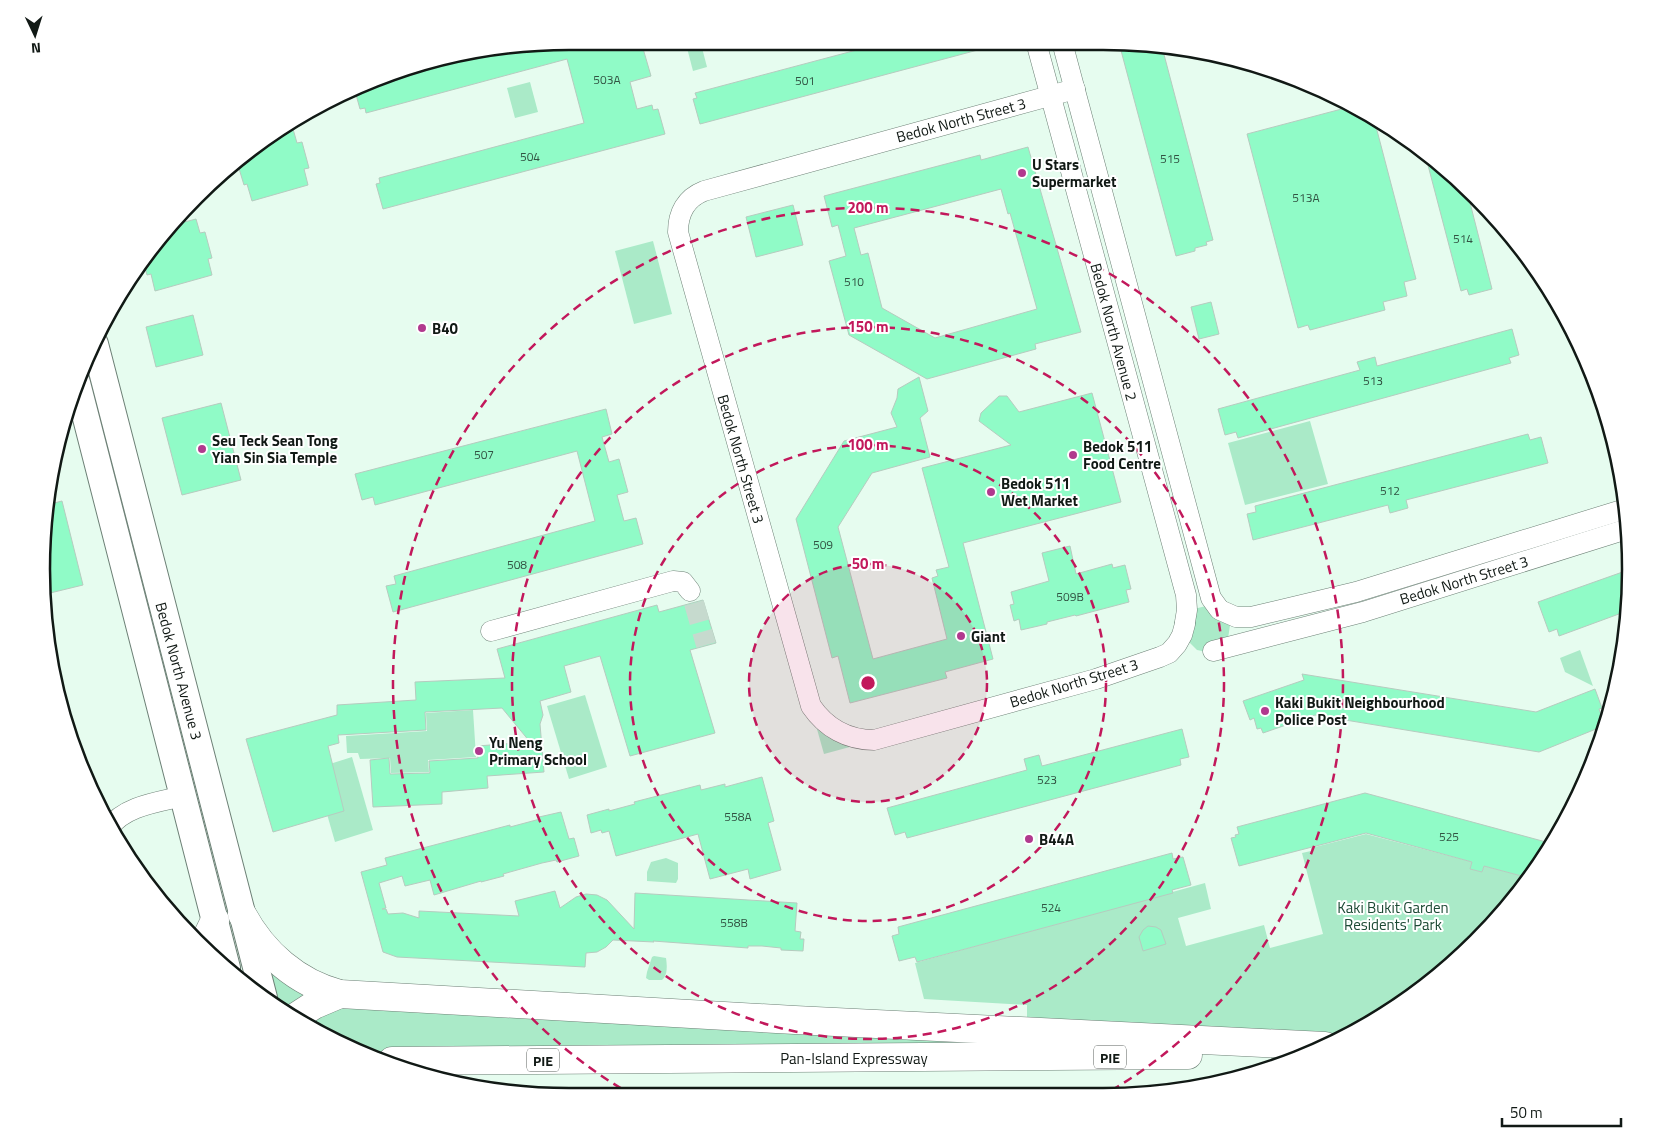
<svg xmlns="http://www.w3.org/2000/svg" width="1672" height="1138" font-family="'Titillium Web',sans-serif">
<rect width="100%" height="100%" fill="#e6fcef"/>
<g fill="#aaeac8">
<polygon points="686,44 701,44 707,67 693,71"/>
<polygon points="530,82 538,112 515,118 507,88"/>
<polygon points="653,241 672,314 634,324 615,251"/>
<polygon points="1310,421 1328,484 1245,505 1228,443"/>
<polygon points="1206,606 1230,625 1228,639 1207,652 1197,650 1187,640 1194,609"/>
<polygon points="1580,650 1593,686 1565,672 1560,658"/>
<polygon points="585,695 607,767 569,779 547,706"/>
<polygon points="811,708 872,741 824,754"/>
<polygon points="473,710 476,757 428,760 429,772 391,773 390,758 360,759 358,753 347,753 346,736 427,731 426,713"/>
<polygon points="352,757 373,830 335,842 314,769"/>
<polygon points="1366,834 1472,862 1470,869 1482,872 1484,866 1529,878 1476,942 1396,1008 1329,1044 1027,1028 1027,1005 924,999 915,963 1205,883 1211,909 1178,918 1186,946 1264,925 1270,948 1323,934 1302,853 1311,851 1311,848"/>
<polygon points="666,858 678,863 678,879 676,883 647,881 647,872 651,862"/>
<polygon points="255,936 312,985 294,1018 276,1008 264,998"/>
<path d="M654,956L666,958C667,965 668,975 662,980H649L646,978L647,972L652,957Z"/>
<polygon points="314,1005 1318,1049 1145,1056 392,1061 335,1042 295,1019"/>
</g>
<g fill="#90fbc7" stroke="#b6cbbf" fill-rule="evenodd">
<polygon points="989,42 989,47 700,124 693,99 697,98 695,93 883,43"/>
<polygon points="1119,43 1162,47 1213,240 1206,242 1207,245 1195,248 1195,251 1176,256"/>
<polygon points="642,45 651,76 630,82 637,109 652,105 653,110 658,109 665,134 383,209 376,184 380,183 379,178 584,123 567,59 366,113 365,108 360,109 355,91 387,75 500,46"/>
<polygon points="1353,106 1374,119 1416,279 1404,282 1407,296 1383,302 1385,310 1310,330 1308,325 1298,328 1247,134"/>
<polygon points="293,129 297,143 302,142 309,168 304,169 308,185 252,201 247,184 244,185 237,162 269,136"/>
<path d="M1028,147L1081,332L1035,344L1036,349L927,379L849,335L829,261L846,256L838,225L832,227L824,196L980,155L981,160ZM1001,189L1008,214L1010,213L1037,309L935,338L882,308L868,253L861,255L854,228Z"/>
<polygon points="1424,150 1466,187 1492,289 1469,295 1467,289 1461,291"/>
<polygon points="793,205 803,245 756,257 746,217"/>
<polygon points="196,219 200,233 205,232 212,258 208,259 212,275 155,291 151,274 147,275 143,260 150,248 169,226"/>
<polygon points="1211,302 1219,334 1199,339 1191,307"/>
<polygon points="193,315 203,355 156,367 146,327"/>
<polygon points="1512,329 1519,355 1509,358 1511,363 1238,438 1236,432 1225,435 1218,409 1360,370 1357,362 1375,357 1377,366"/>
<polygon points="919,377 928,411 920,418 930,457 872,473 838,527 873,659 947,639 932,578 938,576 936,570 949,567 922,468 1011,445 979,421 981,413 999,396 1007,396 1019,412 1092,393 1121,502 963,543 993,659 945,672 947,678 850,703 838,656 832,658 796,519 844,441 897,427 891,413 897,398 898,389"/>
<polygon points="221,403 241,480 182,495 162,418"/>
<polygon points="606,409 612,434 602,437 609,462 619,459 628,492 617,495 624,521 636,518 643,544 393,612 386,586 396,584 394,576 595,521 577,451 375,505 373,497 362,500 355,474"/>
<polygon points="1528,434 1530,440 1541,437 1548,463 1406,500 1408,508 1390,513 1388,505 1253,540 1247,514 1256,512 1255,506"/>
<polygon points="62,501 83,585 46,594 42,534 46,505"/>
<polygon points="1070,546 1076,574 1112,564 1113,568 1125,565 1131,589 1126,590 1129,602 1076,616 1075,615 1047,622 1047,624 1021,630 1019,619 1014,621 1010,605 1014,604 1011,592 1049,581 1042,553"/>
<polygon points="1631,569 1627,611 1559,636 1557,629 1549,632 1538,602"/>
<polygon points="703,600 716,643 690,650 715,733 630,756 600,656 564,666 571,692 540,701 543,715 540,724 544,772 487,776 488,788 442,792 442,804 373,807 370,760 389,758 390,774 430,773 429,761 478,758 477,746 530,742 502,708 425,712 426,730 338,735 339,743 328,746 344,811 273,832 246,739 337,715 337,705 416,700 415,682 505,678 497,649 657,605 659,612"/>
<polygon points="1302,674 1536,712 1595,689 1602,708 1599,709 1603,720 1599,722 1601,727 1539,752 1315,715 1263,733 1261,728 1257,729 1254,718 1250,720 1243,701 1304,680"/>
<polygon points="1182,729 1189,757 1180,759 1181,765 907,838 905,832 895,835 887,808 1027,770 1024,759 1039,755 1042,766"/>
<polygon points="762,777 774,821 768,823 781,870 750,879 748,869 710,879 698,834 616,856 609,831 602,833 601,830 591,833 587,815 609,809 609,811 635,804 634,802 700,785 701,790 725,784 725,787"/>
<polygon points="1365,793 1546,842 1545,849 1548,850 1542,862 1529,878 1484,866 1482,872 1470,869 1472,862 1366,833 1239,866 1231,838 1236,837 1235,835 1239,834 1237,827"/>
<polygon points="561,812 569,839 574,838 579,856 557,862 556,860 542,863 503,874 504,876 481,882 481,881 434,895 430,880 405,886 402,876 379,883 386,908 382,909 386,909 388,914 403,913 419,918 419,911 519,916 515,901 555,891 560,908 576,897 586,894 597,895 607,900 634,929 635,893 797,903 795,931 801,932 800,939 804,939 803,951 781,950 781,948 762,946 748,946 748,948 653,941 654,942 613,940 606,947 597,952 586,953 585,967 397,957 383,952 361,872 387,865 385,858 510,825 510,827 540,819 539,817"/>
<polygon points="1172,853 1173,859 1183,857 1191,885 1172,890 1173,893 917,962 915,957 899,961 892,936 899,934 898,927"/>
<polygon points="1148,926 1156,927 1161,930 1166,944 1143,951 1139,937 1143,930"/>
</g>
<g fill="none" stroke-linecap="round" stroke-linejoin="round">
<polyline stroke="#c6dace" stroke-width="20" stroke-dasharray="20 10" stroke-linecap="butt" points="694,603 706,645"/>
<defs>
<g id="minor">
<polyline points="1036,42 1186,595 1187,610 1185,622"/>
<polyline points="1062,42 1211,598 1219,609"/>
<path d="M1075,89L704,191C686,198 678,213 678,232L811,706C826,728 848,740 874,740L1096,679L1160,657L1169,653L1177,644L1182,635L1185,624"/>
<polyline points="1220,610 1236,617 1251,617 1356,592 1625,509"/>
<polyline points="491,631 673,581 683,582 690,591"/>
<polyline points="1213,651 1363,612 1627,529"/>
<path d="M109,828C124,806 158,802 183,796"/>
</g>
<g id="major">
<polyline points="95,344 264,998"/>
<polyline points="77,383 227,968"/>
</g>
<g id="highway">
<path d="M242,914C263,953 297,983 340,994L795,1020L1325,1046"/>
<polyline points="202,947 215,920"/>
<polyline points="294,1018 314,1005 340,994"/>
<polyline points="392,1061 1188,1055"/>
</g>
</defs>
<use href="#minor" stroke="#6d8076" stroke-width="21"/>
<use href="#major" stroke="#6d8076" stroke-width="28"/>
<use href="#highway" stroke="#6d8076" stroke-width="29"/>
<use href="#minor" stroke="#fff" stroke-width="20"/>
<use href="#major" stroke="#fff" stroke-width="26"/>
<use href="#highway" stroke="#fff" stroke-width="28"/>
</g>
<circle cx="868" cy="683" r="119" fill="#c2185b" fill-opacity=".12"/>
<g fill="none" stroke="#c2185b" stroke-width="2.5" stroke-dasharray="9 6">
<circle cx="868" cy="683" r="119"/>
<circle cx="868" cy="683" r="238"/>
<circle cx="868" cy="683" r="356"/>
<path d="M634 1096A475 475 0 1 1 1102 1096"/>
</g>
<g fill="#b1398e" stroke="#fff" stroke-width="2">
<circle cx="1022" cy="173" r="5"/>
<circle cx="422" cy="328" r="5"/>
<circle cx="202" cy="449" r="5"/>
<circle cx="1073" cy="455" r="5"/>
<circle cx="991" cy="492" r="5"/>
<circle cx="961" cy="636" r="5"/>
<circle cx="1265" cy="711" r="5"/>
<circle cx="479" cy="751" r="5"/>
<circle cx="1029" cy="839" r="5"/>
</g>
<g text-anchor="middle" dominant-baseline="central" stroke-width="4" stroke-linejoin="round" paint-order="stroke">
<g font-size="12" fill="#315242">
<text x="607" y="79">503A</text>
<text x="805" y="80">501</text>
<text x="530" y="156">504</text>
<text x="1170" y="158">515</text>
<text x="1306" y="197">513A</text>
<text x="1463" y="238">514</text>
<text x="854" y="281">510</text>
<text x="1373" y="380">513</text>
<text x="484" y="454">507</text>
<text x="1390" y="490">512</text>
<text x="823" y="544">509</text>
<text x="517" y="564">508</text>
<text x="1070" y="596">509B</text>
<text x="1047" y="779">523</text>
<text x="738" y="816">558A</text>
<text x="1449" y="836">525</text>
<text x="1051" y="907">524</text>
<text x="734" y="922">558B</text>
</g>
<g fill="#fff" stroke="#585e5b" stroke-width="1">
<rect x="1094" y="1045.5" width="32" height="23" rx="4"/>
<rect x="527" y="1048.5" width="32" height="23" rx="4"/>
</g>
<g font-size="14" font-weight="bold" fill="#111915">
<text x="1110" y="1057">PIE</text>
<text x="543" y="1060">PIE</text>
</g>
<g font-size="15" fill="#111915" stroke="#fff">
<text transform="translate(961 120) rotate(-15)">Bedok North Street 3</text>
<text transform="translate(1114 332) rotate(75)">Bedok North Avenue 2</text>
<text transform="translate(741 459) rotate(74)">Bedok North Street 3</text>
<text transform="translate(1464 580) rotate(-17)">Bedok North Street 3</text>
<text transform="translate(179 671) rotate(75)">Bedok North Avenue 3</text>
<text transform="translate(1074 683) rotate(-17)">Bedok North Street 3</text>
<text x="854" y="1058">Pan-Island Expressway</text>
</g>
<g font-size="15" font-weight="bold" fill="#111915" stroke="#fff" text-anchor="start">
<text x="1032" y="164">U Stars<tspan x="1032" dy="17">Supermarket</tspan></text>
<text x="432" y="328">B40</text>
<text x="212" y="440">Seu Teck Sean Tong<tspan x="212" dy="17">Yian Sin Sia Temple</tspan></text>
<text x="1083" y="446">Bedok 511<tspan x="1083" dy="17">Food Centre</tspan></text>
<text x="1001" y="483">Bedok 511<tspan x="1001" dy="17">Wet Market</tspan></text>
<text x="971" y="636">Giant</text>
<text x="1275" y="702">Kaki Bukit Neighbourhood<tspan x="1275" dy="17">Police Post</tspan></text>
<text x="489" y="742">Yu Neng<tspan x="489" dy="17">Primary School</tspan></text>
<text x="1039" y="839">B44A</text>
</g>
<g font-size="15" fill="#1d4a35" stroke="#fff">
<text x="1393" y="907">Kaki Bukit Garden<tspan x="1393" dy="17">Residents' Park</tspan></text>
</g>
</g>
<path d="M0 0H1672V1138H0ZM569 50H1103A519 519 0 0 1 1622 569V569A519 519 0 0 1 1103 1088H569A519 519 0 0 1 50 569V569A519 519 0 0 1 569 50Z" fill="#fff" fill-rule="evenodd"/>
<path fill="none" stroke="#111915" stroke-width="2.5" d="M569 50H1103A519 519 0 0 1 1622 569V569A519 519 0 0 1 1103 1088H569A519 519 0 0 1 50 569V569A519 519 0 0 1 569 50Z"/>
<circle cx="868" cy="683" r="8" fill="#c2185b" stroke="#fff" stroke-width="2.5"/>
<g font-size="15" text-anchor="middle" font-weight="bold" fill="#c2185b" stroke="#fff" stroke-width="4" stroke-linejoin="round" paint-order="stroke">
<text x="868" y="213">200 m</text>
<text x="868" y="332">150 m</text>
<text x="868" y="450">100 m</text>
<text x="868" y="569">50 m</text>
</g>
<g transform="translate(35 35) rotate(176)" stroke="#ffffff" stroke-width="4" paint-order="stroke">
<path d="M0-4L9 19L0 12L-9 19Z" fill="#111915"/>
<text y="-8" font-size="14" font-weight="bold" text-anchor="middle" fill="#111915">N</text>
</g>
<path d="M1502 1118v8h119v-8" fill="none" stroke="#111915" stroke-width="2.5"/>
<text x="1510" y="1118" font-size="15" fill="#111915" stroke="#ffffff" stroke-width="4" paint-order="stroke">50 m</text>
</svg>
